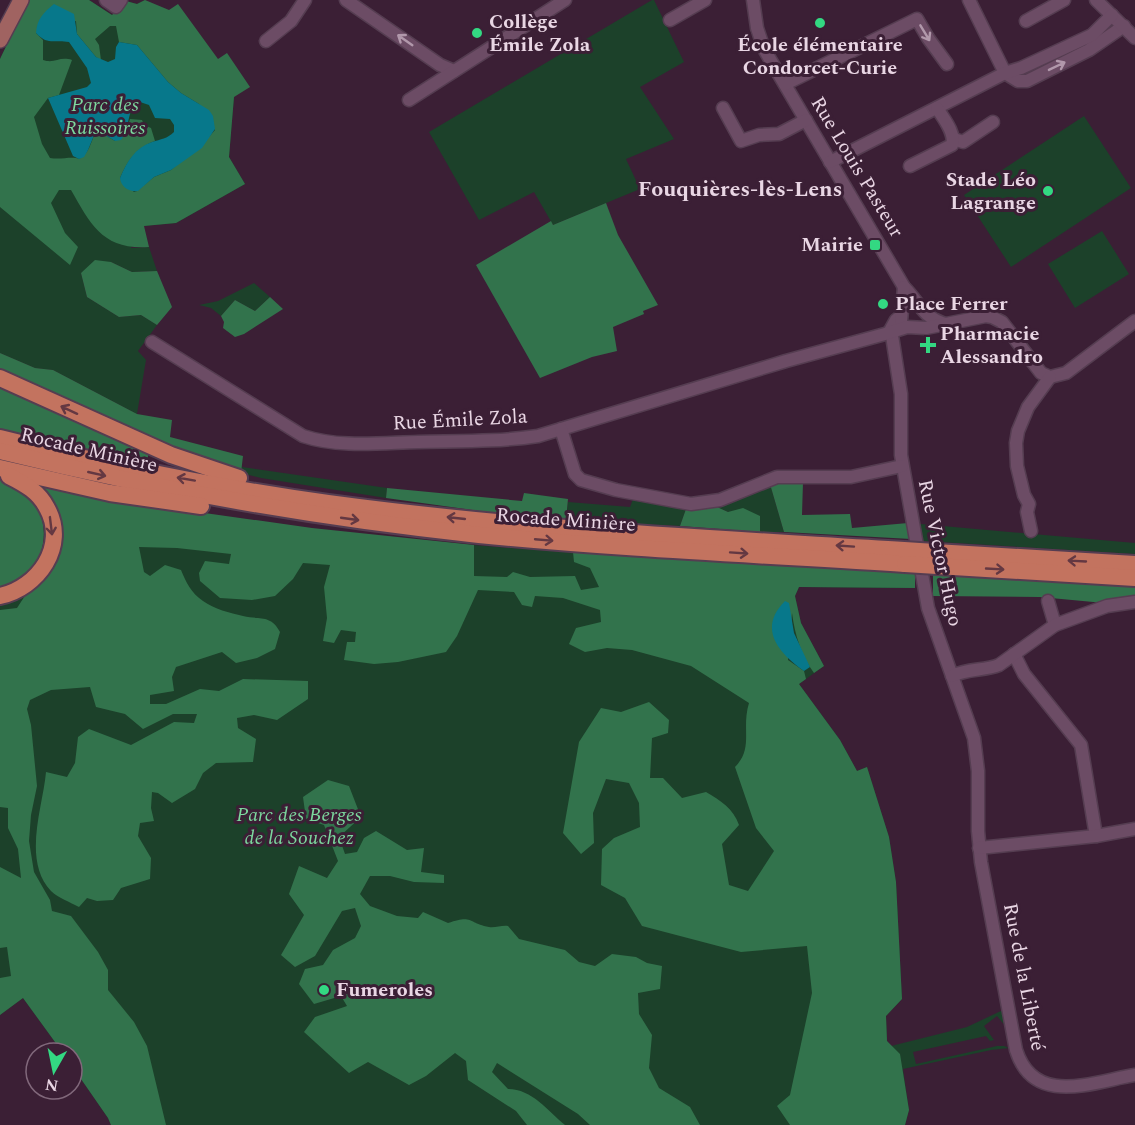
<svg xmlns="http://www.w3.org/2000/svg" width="1135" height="1125" font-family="Spectral,serif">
<rect width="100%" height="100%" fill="#3b1f35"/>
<g fill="#1c412a">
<polygon points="30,0 89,0 112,15 126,1 137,4 145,0 234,97 229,157 245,184 176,223 143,226 131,248 149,247 157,271 132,272 111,262 81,273 87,297 119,317 141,315 157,325 138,351 146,360 137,414 53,370 35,368 0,353 0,59 22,13"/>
<polygon points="652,0 654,0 684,62 640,87 674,139 626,159 640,189 553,225 534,192 479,220 429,132"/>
<polygon points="1084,116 1131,188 1011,267 964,195"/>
<polygon points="1102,231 1129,274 1075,308 1048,264"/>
<polygon points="254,283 270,297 255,311 235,300 221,316 211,308 199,305 218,301"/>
<polygon points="242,467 387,488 386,498 261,478 241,473"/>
<polygon points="770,484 784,532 760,532 759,516 728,512 717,507"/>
<polygon points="633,499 686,509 680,526 566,520 568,502 630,507"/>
<path d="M115,500C202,513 288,527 376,536C555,554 735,563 915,573V588L799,587L795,596L801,623L824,666L799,684L840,740L857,771L867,767L889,837L896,882L902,999L886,1016L887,1041L891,1046L967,1027L1003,1010L1007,1028L997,1016L984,1026L994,1040L990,1041L986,1036L913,1052L916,1064L997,1046H1004L1009,1048L991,1050L903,1069L909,1110L905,1125H111L108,1118L72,1066V1053H63L23,998L0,1015V599Z"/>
<polygon points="920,524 1135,543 1135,554 923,541"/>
</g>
<g fill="#32734c" fill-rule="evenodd">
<path d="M30,0H89L112,15L126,1L137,4L145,0L169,10L178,4L218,59L227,53L250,87L234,97L229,157L245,184L176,223L144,226L149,247C103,250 91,225 71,190H59L51,203L65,233L78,247L70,265L0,207V59L22,13ZM76,21L77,34L96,57L101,60L99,45L95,39L110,26H116L119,42L137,45L168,82L181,93L199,104L215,130L208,138L171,170L154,177L137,191L134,192L120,178C128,160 136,148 155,141L151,128L144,125L142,120L130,119L126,133L115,141L100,132L95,133C91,142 89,154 79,159C72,156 61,160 50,158L42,144L34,117L48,98L59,95L72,60C59,56 55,64 43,60V40L36,33Z"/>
<polygon points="606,203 618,235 658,305 643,311 644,314 613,327 617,351 592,357 540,378 476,265 551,221 553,225"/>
<polygon points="95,260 111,262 132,272 157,271 172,307 157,325 141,315 119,317 87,297 81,273"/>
<polygon points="270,297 283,309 244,334 235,337 223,328 224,322 221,316 235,300 255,311"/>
<polygon points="0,353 35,368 53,370 137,414 172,420 170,437 243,456 241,473 202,462 0,371"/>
<polygon points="0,383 148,451 148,464 0,429"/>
<path d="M0,478C10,482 25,490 31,498C50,520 47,554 28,575C22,583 9,587 0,591Z"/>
<polygon points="782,482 803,482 802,515 850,514 852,528 908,523 911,539 784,532 770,484"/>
<path d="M39,484L155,506L312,528L474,545V576L507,577L513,572L530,577L575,576L581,590L599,587L590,568L574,562L573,552L915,573V588L799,587L795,596L801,623L824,666L814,673C801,655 795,635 792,613L788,660L804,671L806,679L799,684L840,740L857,771L867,767L889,837L896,882L902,999L886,1016L887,1041L900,1054L909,1110L905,1125H790L777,1106L790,1095L812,993L807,946L741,952L642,926L625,898L601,885L602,849L614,838L640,827L639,803L629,783L606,779L593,813L594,843L581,854L563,833L579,742L601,708L621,712L649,702L669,720L668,733L652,738L650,778H663L682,798L706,792C721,801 733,808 739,825L722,844L729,885L748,891L774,851L756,828L735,767C754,748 741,729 749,703L691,666L632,650L607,648L585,652L569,644L576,628L601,622L600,610L563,598L535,596L532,607L522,605L514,592L478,590L457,636L446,652L398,662L374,664L344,660L347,642H355L356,632L341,630L334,643L323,641L327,618L324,587L330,565L303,563L293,579L275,596L252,600L220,598L200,581L199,573L205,561L229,564L231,554L177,548L139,547L144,572L150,576L165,565L181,570C186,582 191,593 203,601C214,609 230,613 243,616C259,620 271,614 280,632L275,649L257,658L236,663L222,652L176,667L172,677L174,691L150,695V704H166L200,689L219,691L243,679L308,681V699L277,720L254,715L237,718L238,728L256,739L253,762L216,763L203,773L195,789L172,803L158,793L152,792L151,808L154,821L140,823L138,836L151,858L150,879L121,888L113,900L97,901L87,898L79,907C70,902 58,898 51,891C22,860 43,807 46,772L67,777L75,763L78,737L89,729L131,745L174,722L194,723L197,714H173L143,729L125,714L96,707L90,687L51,690L30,700L27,709L31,725L37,786L31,815L29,841L34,872L50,900L52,911L71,916L98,952L108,970V990L134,1022L147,1046L166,1125H111L108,1118L72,1066V1053H63L23,998L0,1015V978L11,976L7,947L0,948V867L21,878L18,849L8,828V808L0,807V610L17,608L55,550L37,489Z"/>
<polygon points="387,488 522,501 524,493 568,499 566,520 487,512 386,498"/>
<polygon points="717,507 728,512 743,508 760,516 760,532 680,526 686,509"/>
<polygon points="933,575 1135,586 1135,599 1104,603 1040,597 933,596"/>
<path d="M328,780L349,786L361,817L339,837L345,854L357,852L364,838L376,831L407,850L424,848L421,872L444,875V883L414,882L390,876H370L360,894L370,906L397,916L418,918L423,912L448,923C473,914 468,923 489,927C495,928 502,925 508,926L519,939L565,950L579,962L595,966L612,954L636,957L647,963L662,966L660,989L638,993L639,1014L652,1035L649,1068L659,1088L690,1107L700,1125H590L578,1114L497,1063L492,1072L508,1089C532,1089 548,1111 565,1125H527L516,1111L468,1080L466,1061L455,1053L426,1076L409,1085L368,1062L349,1073L304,1032L315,1017L347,1006L341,996L314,1004L299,984L305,969L323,965L333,950L355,938L361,926L355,908L342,911L315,956L295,967L281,955L304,915L289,894L299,866L327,878L338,861L324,825L306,819L303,797Z"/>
</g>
<g fill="#07788b">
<path d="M54,4L74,14L77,34L96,57L108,62L115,59L116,47L119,42L137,45L168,82L181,93L209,110L213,116L215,129L202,148L171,170L154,177L138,191C129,192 121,187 120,178C127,161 135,148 152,142C161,139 167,139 174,132V125L170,119L155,118L149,105L137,101C127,110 130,129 121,140L115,141L100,132L95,133L88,150L84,157L79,159L73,156L48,98L87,87L91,83L87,68L69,42C54,39 48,46 36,33C37,19 43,13 54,4Z"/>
<path d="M785,601L789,603L794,633L810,667L804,671C779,653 757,629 785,601Z"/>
</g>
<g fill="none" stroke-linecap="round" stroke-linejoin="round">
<defs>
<g id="minor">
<polyline points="106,0 116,7 121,0"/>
<polyline points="346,0 440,65 454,71"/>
<path d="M753,0L757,28L764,49L904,287C920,303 921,316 945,324"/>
<polyline points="969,0 1005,73 1018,81 1027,81 1089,50 1124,26"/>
<polyline points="1096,0 1135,38"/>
<polyline points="670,20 705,0"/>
<polyline points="1026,21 1064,0"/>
<polyline points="266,41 291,21 305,0"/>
<polyline points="785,84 917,19 928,38 947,64"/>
<polyline points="409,100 565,0"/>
<polyline points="723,108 741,141 759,135 779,134 806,120"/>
<polyline points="954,139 963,142 993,122"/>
<polyline points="830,162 1005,73 1021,68 1092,35 1112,15"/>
<path d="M910,166L952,145C956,133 943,118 937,108"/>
<path d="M901,316L896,320L891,329L901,394V455L928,608L974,738L978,771V831L981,862L1016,1050C1034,1107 1092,1082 1135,1075"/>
<polyline points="901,321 904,287"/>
<path d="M152,342L303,436C339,448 380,443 418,442C458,441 498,442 538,436L786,361L885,334L907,327L926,328L986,316L992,317L1002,322L1041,373L1050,377L1066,373L1135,321"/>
<polyline points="561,429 575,474 581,480 616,490 691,504 720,500 777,477 851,477 902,466"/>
<polyline points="1031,531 1027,512 1029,504 1024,495 1017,466 1016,443 1018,431 1028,407 1050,377"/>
<polyline points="1048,601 1055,625"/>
<polyline points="1014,654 1024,674 1081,745 1096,836"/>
<path d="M952,676C968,668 984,671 999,665L1055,625L1107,606L1135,602"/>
<polyline points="979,848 1096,836 1135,829"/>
</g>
<polyline id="major" points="0,40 21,0"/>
<g id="highway">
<polyline points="0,378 171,455 239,478"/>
<path d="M0,438C108,465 218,488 328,503C519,529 712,538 904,550"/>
<path d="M0,451C158,490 317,518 479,535C621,549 763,555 905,564"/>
<polyline points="0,468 110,493 201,506"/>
<polyline points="935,552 1135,564"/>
<polyline points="937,566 1135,578"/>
<path d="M0,596C38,588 68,546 47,508C39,492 25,484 9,476"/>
</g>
</defs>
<use href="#minor" stroke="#553d51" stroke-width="15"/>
<use href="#major" stroke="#553d51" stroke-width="18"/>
<use href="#highway" stroke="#553d51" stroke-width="20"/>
<use href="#minor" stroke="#6c4c65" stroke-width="12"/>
<use href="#major" stroke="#a06361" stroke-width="15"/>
<use href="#highway" stroke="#c3735f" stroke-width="16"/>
<defs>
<g id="highway-bridge">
<polyline points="904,550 935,552"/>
<polyline points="905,564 937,566"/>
</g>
</defs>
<use href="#highway-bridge" stroke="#553d51" stroke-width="20" stroke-linecap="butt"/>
<use href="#highway-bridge" stroke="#c3735f" stroke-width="16"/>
</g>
<defs><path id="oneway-shaft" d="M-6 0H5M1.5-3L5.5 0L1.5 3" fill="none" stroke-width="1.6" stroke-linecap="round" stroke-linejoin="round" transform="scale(1.5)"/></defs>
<g stroke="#b198ab">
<use href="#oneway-shaft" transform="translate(925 33) rotate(59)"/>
<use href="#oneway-shaft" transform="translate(405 40) rotate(-145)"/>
<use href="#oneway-shaft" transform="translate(1057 66) rotate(-26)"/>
</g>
<g stroke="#643842">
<use href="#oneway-shaft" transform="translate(69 410) rotate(-155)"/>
<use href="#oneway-shaft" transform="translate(97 474) rotate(13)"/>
<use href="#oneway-shaft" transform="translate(186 479) rotate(-170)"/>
<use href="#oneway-shaft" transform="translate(456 518) rotate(-174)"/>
<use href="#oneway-shaft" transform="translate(350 519) rotate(8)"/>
<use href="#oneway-shaft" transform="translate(51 526) rotate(83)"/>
<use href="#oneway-shaft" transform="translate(544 540) rotate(5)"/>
<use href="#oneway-shaft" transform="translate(845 546) rotate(-176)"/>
<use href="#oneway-shaft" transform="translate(739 553) rotate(4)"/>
<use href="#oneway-shaft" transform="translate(1077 561) rotate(-177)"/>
<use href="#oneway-shaft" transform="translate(995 569) rotate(3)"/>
</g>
<g fill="#33d882" stroke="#3b1f35" stroke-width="2">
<circle cx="820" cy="23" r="6"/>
<circle cx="477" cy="33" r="6"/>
<circle cx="1048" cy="191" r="6"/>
<rect x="869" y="239" width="12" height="12" rx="3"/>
<circle cx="883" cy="304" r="6"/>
<path d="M925 336h6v6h6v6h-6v6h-6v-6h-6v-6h6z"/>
<circle cx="324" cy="990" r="6"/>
</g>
<g text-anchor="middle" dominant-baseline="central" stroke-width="6" stroke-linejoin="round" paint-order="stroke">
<g font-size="20" font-weight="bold" fill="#e9d6e4" stroke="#3b1f35" text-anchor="start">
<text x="489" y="22">Collège<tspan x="489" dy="23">Émile Zola</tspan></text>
<text x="820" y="45" text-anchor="middle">École élémentaire<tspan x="820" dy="23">Condorcet-Curie</tspan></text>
<text x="1036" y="180" text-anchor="end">Stade Léo<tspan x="1036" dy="23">Lagrange</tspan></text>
<text x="863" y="245" text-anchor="end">Mairie</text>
<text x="895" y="304">Place Ferrer</text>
<text x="940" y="334">Pharmacie<tspan x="940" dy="23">Alessandro</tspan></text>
<text x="336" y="990">Fumeroles</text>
</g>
<g font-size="20" font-style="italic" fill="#7cd89e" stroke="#3b1f35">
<text x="105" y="105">Parc des<tspan x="105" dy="23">Ruissoires</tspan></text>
<text x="299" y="815">Parc des Berges<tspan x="299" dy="23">de la Souchez</tspan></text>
</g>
<g font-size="20" fill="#e9d6e4" stroke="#3b1f35">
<text transform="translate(857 167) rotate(59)">Rue Louis Pasteur</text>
<text transform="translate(460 420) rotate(-3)">Rue Émile Zola</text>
<text transform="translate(89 450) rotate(13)">Rocade Minière</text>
<text transform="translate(566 520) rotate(4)">Rocade Minière</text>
<text transform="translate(940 553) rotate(78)">Rue Victor Hugo</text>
<text transform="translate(1024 977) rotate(79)">Rue de la Liberté</text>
</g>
<g font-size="22" font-weight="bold" fill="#e9d6e4" stroke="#3b1f35">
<text x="740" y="189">Fouquières-lès-Lens</text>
</g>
</g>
<g transform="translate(54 1071) rotate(189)"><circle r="28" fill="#3b1f35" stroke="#81687b" stroke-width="1.5"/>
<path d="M0-4.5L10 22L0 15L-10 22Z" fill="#33d882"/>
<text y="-9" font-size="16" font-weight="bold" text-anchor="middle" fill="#e9d6e4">N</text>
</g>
</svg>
